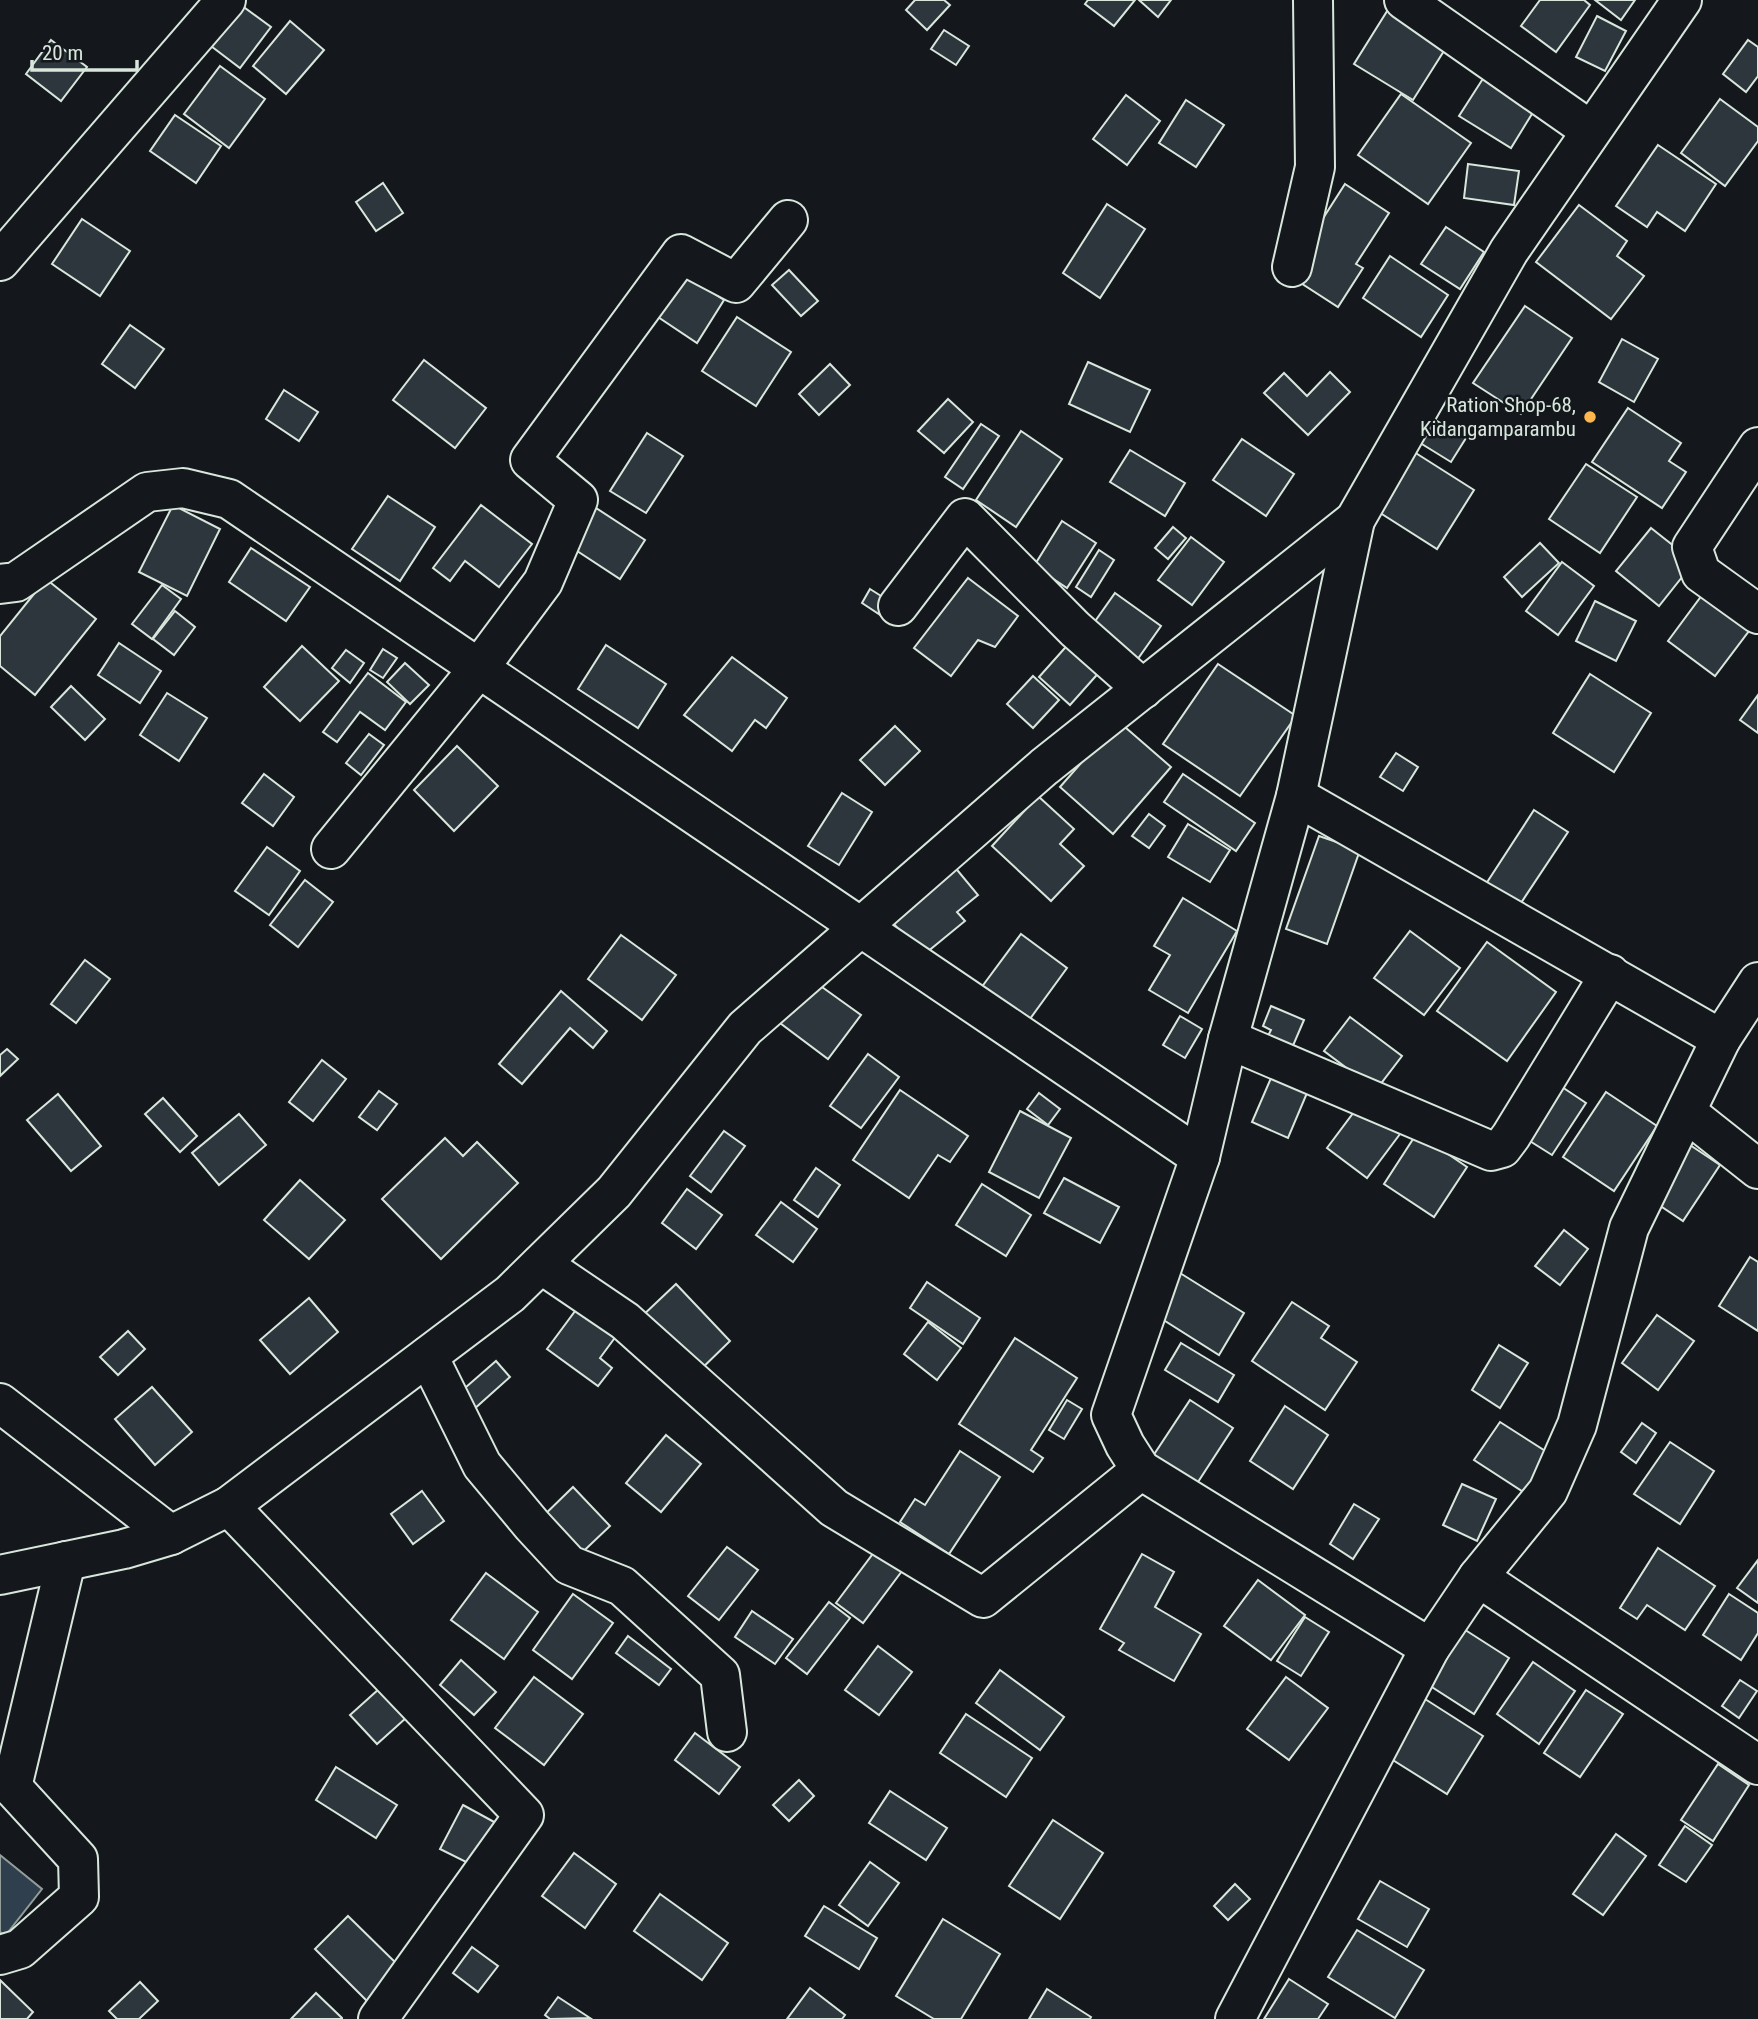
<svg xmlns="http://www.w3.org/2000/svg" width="1758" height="2019" font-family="'Roboto Condensed',sans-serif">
<rect width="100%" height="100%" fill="#14181c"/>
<polygon fill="#2f3f4d" stroke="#939e99" stroke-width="2" points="0,1855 42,1889 5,1936 0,1932"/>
<g fill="#2c363c" stroke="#d8e6dc" stroke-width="2">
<polygon points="234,0 271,27 240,68 199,37"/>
<polygon points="915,0 944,0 950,5 927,30 906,10"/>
<polygon points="1088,0 1135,0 1114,26 1085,4"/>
<polygon points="1139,0 1171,0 1158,17"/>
<polygon points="1394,0 1454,35 1413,100 1354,64"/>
<polygon points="1540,0 1584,0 1590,5 1556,52 1521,26"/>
<polygon points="1595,0 1635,0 1621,20"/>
<polygon points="1597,16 1626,31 1605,71 1576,57"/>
<polygon points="290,21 324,50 286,94 253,66"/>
<polygon points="944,30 969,46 956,65 931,49"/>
<polygon points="51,40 87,67 61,101 26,74"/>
<polygon points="1748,40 1758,47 1758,76 1746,92 1723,74"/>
<polygon points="220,66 265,99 229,148 184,114"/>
<polygon points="1484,77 1535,109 1511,148 1459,116"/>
<polygon points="1401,94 1471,143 1428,204 1358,155"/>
<polygon points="1126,95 1160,121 1127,165 1093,139"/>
<polygon points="1720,99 1758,127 1758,141 1725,186 1681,153"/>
<polygon points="1186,100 1224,125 1196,167 1159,143"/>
<polygon points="175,115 221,146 196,183 150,151"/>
<polygon points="1658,145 1716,184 1685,231 1657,212 1647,227 1616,206"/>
<polygon points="1468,164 1519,171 1514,205 1464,198"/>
<polygon points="383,183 403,213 376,231 356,202"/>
<polygon points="1345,184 1389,213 1356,264 1363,268 1338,307 1293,278 1319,238 1313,234"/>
<polygon points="1107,204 1145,229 1100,298 1063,273"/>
<polygon points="1579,205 1627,241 1617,256 1644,276 1611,319 1536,262"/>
<polygon points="82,219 130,251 100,296 52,264"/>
<polygon points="1446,227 1484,252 1460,289 1421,264"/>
<polygon points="1390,256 1448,295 1421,337 1363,298"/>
<polygon points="676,269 724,300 697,343 649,311"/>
<polygon points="789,270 818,301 801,316 772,285"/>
<polygon points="1525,306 1572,338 1521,414 1473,383"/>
<polygon points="737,317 791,352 756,406 702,371"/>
<polygon points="130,325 164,349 135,388 102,364"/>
<polygon points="1622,339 1658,359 1634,402 1599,382"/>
<polygon points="424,360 486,408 455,448 393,400"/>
<polygon points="1088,362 1150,390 1130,432 1069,404"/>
<polygon points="830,364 850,385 819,415 799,394"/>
<polygon points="1330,372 1350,392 1308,435 1264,393 1284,373 1307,396"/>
<polygon points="284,390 318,412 299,441 266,419"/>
<polygon points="948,399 973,422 944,453 918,431"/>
<polygon points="1628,408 1681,443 1669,461 1686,472 1662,508 1592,462"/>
<polygon points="1432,418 1466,438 1451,462 1417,441"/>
<polygon points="981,424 999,436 963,489 945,477"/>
<polygon points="1021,431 1062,459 1016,527 976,500"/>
<polygon points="647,433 683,456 646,513 610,491"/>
<polygon points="1242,439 1294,474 1266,516 1213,480"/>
<polygon points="1130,450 1185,483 1165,516 1110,482"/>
<polygon points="1411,450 1474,490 1437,549 1374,509"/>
<polygon points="1586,464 1637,497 1600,553 1549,519"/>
<polygon points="388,496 435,527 400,581 352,549"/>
<polygon points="173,505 220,529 187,596 139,572"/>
<polygon points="481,505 532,544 499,587 465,561 450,581 433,568"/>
<polygon points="593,506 645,540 620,579 568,545"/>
<polygon points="1062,521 1096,543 1067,588 1034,566"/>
<polygon points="1173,527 1186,538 1168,559 1155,548"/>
<polygon points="1651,528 1694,562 1659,606 1616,571"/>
<polygon points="1191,537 1224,562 1192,605 1158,580"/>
<polygon points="1540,543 1559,563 1522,597 1504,577"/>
<polygon points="251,548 310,587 286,621 229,582"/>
<polygon points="1099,550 1114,560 1091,597 1076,587"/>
<polygon points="1562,562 1594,586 1558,635 1526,611"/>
<polygon points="968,578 1018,616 995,647 978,640 951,676 914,648"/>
<polygon points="46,579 96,619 35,695 0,666 0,636"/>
<polygon points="1711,583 1758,619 1715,676 1668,641"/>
<polygon points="162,585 181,599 152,639 132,624"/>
<polygon points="870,589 897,606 888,620 862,603"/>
<polygon points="1115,593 1161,626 1137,660 1091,627"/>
<polygon points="1595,601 1636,621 1616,661 1576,641"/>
<polygon points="175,611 195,627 174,655 153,639"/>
<polygon points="1072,640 1103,668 1070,705 1039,677"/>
<polygon points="119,643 161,671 140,703 98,675"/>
<polygon points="606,645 666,684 638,728 578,689"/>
<polygon points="302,646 339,681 300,721 264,687"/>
<polygon points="383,649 397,658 383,678 370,670"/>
<polygon points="346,650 364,663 350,683 332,668"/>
<polygon points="732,657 787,698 766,728 755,720 732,751 684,715"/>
<polygon points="405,663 429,685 410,704 387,682"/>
<polygon points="1218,664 1296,716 1240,796 1163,744"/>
<polygon points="368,673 406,702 385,730 360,712 337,742 323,732"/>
<polygon points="1590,674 1651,713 1614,772 1553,733"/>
<polygon points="1033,676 1059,700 1033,728 1007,704"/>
<polygon points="71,686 105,719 85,740 51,707"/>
<polygon points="167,693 207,718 179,761 140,735"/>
<polygon points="1758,695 1758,733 1740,720"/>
<polygon points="1118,721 1171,767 1113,834 1060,787"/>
<polygon points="895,726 920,751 885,785 860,760"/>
<polygon points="369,734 384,745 361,775 346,763"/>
<polygon points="457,746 498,786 454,831 414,790"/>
<polygon points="1396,753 1418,767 1403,791 1380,777"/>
<polygon points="264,774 294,797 273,826 242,803"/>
<polygon points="1183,774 1255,823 1236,851 1164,802"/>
<polygon points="842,793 872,812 839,865 808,846"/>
<polygon points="1038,796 1074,829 1060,844 1084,866 1051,901 992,846"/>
<polygon points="1534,810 1568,832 1517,909 1484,887"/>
<polygon points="1149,814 1165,826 1149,848 1132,836"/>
<polygon points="1188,824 1230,850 1210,882 1168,857"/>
<polygon points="1319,836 1360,850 1327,944 1286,929"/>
<polygon points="267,847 300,871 269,915 235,891"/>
<polygon points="953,865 978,895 957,912 965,921 921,957 889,918"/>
<polygon points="305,880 333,902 298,947 270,925"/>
<polygon points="1183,898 1237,931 1188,1013 1149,990 1170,955 1154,946"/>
<polygon points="1410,931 1460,968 1424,1015 1374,978"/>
<polygon points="1021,934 1067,968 1027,1023 981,988"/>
<polygon points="621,935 676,975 642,1020 588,979"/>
<polygon points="1487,942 1556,992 1507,1061 1437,1011"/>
<polygon points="85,960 110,979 76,1023 51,1004"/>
<polygon points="808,977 861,1015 828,1059 776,1020"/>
<polygon points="561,991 607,1031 593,1048 570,1028 522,1084 499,1064"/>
<polygon points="1271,1006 1304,1020 1292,1048 1267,1038 1271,1030 1263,1026"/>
<polygon points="1180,1016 1202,1029 1185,1058 1163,1045"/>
<polygon points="1350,1017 1402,1056 1376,1090 1324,1051"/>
<polygon points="7,1049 18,1059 0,1076 0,1055"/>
<polygon points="868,1054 899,1077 861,1128 830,1106"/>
<polygon points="322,1060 346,1079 313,1121 289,1102"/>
<polygon points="1271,1078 1307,1093 1288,1138 1252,1122"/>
<polygon points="1559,1085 1586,1103 1552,1155 1525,1138"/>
<polygon points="900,1090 968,1136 950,1162 938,1155 909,1198 853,1160"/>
<polygon points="379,1091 397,1104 377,1130 359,1117"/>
<polygon points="1606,1092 1657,1126 1614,1191 1563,1157"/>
<polygon points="1039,1093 1060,1109 1048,1125 1027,1109"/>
<polygon points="58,1094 101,1146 71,1171 27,1120"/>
<polygon points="163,1098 197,1136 180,1152 145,1114"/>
<polygon points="1360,1104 1400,1134 1367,1178 1327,1148"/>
<polygon points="1020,1111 1071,1138 1039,1198 989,1172"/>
<polygon points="239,1114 266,1145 219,1185 192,1153"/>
<polygon points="724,1131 745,1146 711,1192 690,1176"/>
<polygon points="1417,1133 1467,1167 1434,1217 1384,1184"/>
<polygon points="445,1138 463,1156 477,1142 518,1183 441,1259 382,1199"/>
<polygon points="1690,1145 1720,1165 1683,1221 1653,1201"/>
<polygon points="816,1168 840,1185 818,1217 794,1200"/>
<polygon points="1064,1178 1119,1207 1100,1243 1044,1213"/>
<polygon points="300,1180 345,1220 309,1259 264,1220"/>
<polygon points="982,1184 1031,1215 1006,1256 956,1225"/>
<polygon points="687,1189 722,1215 696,1249 662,1223"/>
<polygon points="781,1202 817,1229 793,1262 756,1235"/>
<polygon points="1564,1230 1588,1249 1560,1285 1535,1266"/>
<polygon points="1750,1257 1758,1262 1758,1331 1719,1306"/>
<polygon points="1180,1273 1244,1313 1219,1355 1154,1314"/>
<polygon points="927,1282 980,1318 963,1344 910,1308"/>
<polygon points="676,1284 730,1341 694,1376 639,1319"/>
<polygon points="587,1295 625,1324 600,1358 612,1368 598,1386 547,1349"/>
<polygon points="309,1298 338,1332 290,1374 260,1340"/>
<polygon points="1292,1302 1329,1326 1321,1338 1357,1362 1325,1410 1252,1361"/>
<polygon points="1657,1315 1694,1341 1658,1390 1622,1363"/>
<polygon points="928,1322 961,1348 937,1380 904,1354"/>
<polygon points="128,1331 145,1349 118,1375 100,1357"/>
<polygon points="1015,1338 1077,1378 1031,1450 1043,1458 1033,1472 959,1424"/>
<polygon points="1181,1343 1234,1375 1218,1402 1165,1370"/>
<polygon points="1499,1345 1528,1363 1500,1408 1472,1390"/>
<polygon points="496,1361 510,1377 473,1410 458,1394"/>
<polygon points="152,1387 192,1432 155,1465 115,1419"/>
<polygon points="1067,1400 1082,1409 1064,1439 1049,1430"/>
<polygon points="1190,1400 1233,1428 1196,1485 1153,1456"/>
<polygon points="1285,1406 1328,1435 1293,1489 1250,1461"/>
<polygon points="1500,1422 1550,1454 1525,1493 1474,1460"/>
<polygon points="1642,1423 1656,1433 1636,1463 1621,1452"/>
<polygon points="666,1435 701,1464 661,1512 626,1483"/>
<polygon points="1670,1442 1714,1471 1680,1524 1634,1494"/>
<polygon points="960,1451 1000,1477 949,1554 900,1522 915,1499 925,1505"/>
<polygon points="1462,1484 1496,1499 1477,1541 1443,1525"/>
<polygon points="573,1487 610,1526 571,1563 534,1525"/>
<polygon points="422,1491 444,1521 413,1544 391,1514"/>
<polygon points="1354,1504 1379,1519 1353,1559 1330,1544"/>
<polygon points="881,1543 908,1563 863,1623 836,1603"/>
<polygon points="727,1547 758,1570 719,1620 688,1596"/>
<polygon points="1658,1548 1715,1586 1685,1630 1647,1605 1637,1619 1620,1608"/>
<polygon points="1142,1554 1174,1572 1155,1607 1201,1634 1174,1681 1119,1650 1124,1643 1100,1629"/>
<polygon points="1758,1560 1758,1603 1737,1588"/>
<polygon points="486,1573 538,1612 504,1659 451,1620"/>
<polygon points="1258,1580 1305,1615 1271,1660 1224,1626"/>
<polygon points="573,1594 613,1623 572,1679 533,1650"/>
<polygon points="1729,1594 1758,1613 1758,1633 1741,1660 1703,1635"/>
<polygon points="829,1602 850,1618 807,1674 786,1658"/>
<polygon points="752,1611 793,1639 775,1664 735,1637"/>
<polygon points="1305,1617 1329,1632 1301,1676 1277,1661"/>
<polygon points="1459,1626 1509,1658 1474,1714 1424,1682"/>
<polygon points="628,1636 671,1669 659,1685 616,1653"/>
<polygon points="878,1646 912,1672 879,1715 845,1690"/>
<polygon points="461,1660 496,1692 474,1715 440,1685"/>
<polygon points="1533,1662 1575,1691 1539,1744 1497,1714"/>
<polygon points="1000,1670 1064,1717 1040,1750 976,1703"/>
<polygon points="534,1677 583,1714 544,1765 495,1728"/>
<polygon points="1286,1677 1328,1708 1289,1760 1247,1729"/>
<polygon points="1740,1680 1757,1691 1739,1718 1722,1706"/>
<polygon points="379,1689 406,1718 377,1744 350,1715"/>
<polygon points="1586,1690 1623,1714 1580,1777 1544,1753"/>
<polygon points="1425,1699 1483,1736 1447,1794 1388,1757"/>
<polygon points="966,1714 1032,1758 1006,1797 940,1753"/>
<polygon points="695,1733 740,1767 719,1794 675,1760"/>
<polygon points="1718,1764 1749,1785 1713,1841 1681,1820"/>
<polygon points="336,1767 397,1805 376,1838 316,1800"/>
<polygon points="799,1780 814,1796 789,1821 773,1805"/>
<polygon points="890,1791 947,1828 926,1860 869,1823"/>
<polygon points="463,1805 496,1823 474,1866 440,1849"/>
<polygon points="1053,1820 1103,1853 1060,1919 1009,1886"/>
<polygon points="1685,1826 1712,1845 1686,1882 1659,1865"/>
<polygon points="1616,1834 1646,1856 1603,1915 1573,1894"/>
<polygon points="574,1853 616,1884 585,1928 542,1896"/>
<polygon points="870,1862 899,1883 868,1926 839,1905"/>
<polygon points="1380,1881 1429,1909 1407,1947 1358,1919"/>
<polygon points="1235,1884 1250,1899 1228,1920 1214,1906"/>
<polygon points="660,1894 728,1943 702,1980 634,1931"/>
<polygon points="824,1906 877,1938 859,1969 805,1936"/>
<polygon points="348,1916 400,1967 367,2001 315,1949"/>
<polygon points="943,1919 1000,1954 961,2019 934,2019 896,1996"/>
<polygon points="1357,1930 1424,1970 1395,2018 1328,1977"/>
<polygon points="472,1947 498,1966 478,1992 453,1973"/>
<polygon points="1289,1979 1328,2004 1318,2019 1264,2019"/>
<polygon points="0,1980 33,2012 27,2019 0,2019"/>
<polygon points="140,1982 158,2001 139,2019 117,2019 109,2011"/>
<polygon points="810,1988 845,2015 842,2019 787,2019"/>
<polygon points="1047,1989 1091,2017 1090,2019 1029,2019"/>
<polygon points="316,1993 342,2018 342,2019 291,2019"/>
<polygon points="558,1997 590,2018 550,2019 545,2015"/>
</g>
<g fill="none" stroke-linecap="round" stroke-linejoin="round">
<defs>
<g id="minor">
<polyline points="1404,0 1590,130"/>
<polyline points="0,261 226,0"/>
<polyline points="1292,267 1315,167 1313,0"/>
<polyline points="1758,447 1692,547 1701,573 1758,614"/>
<polyline points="1355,520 1296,796 1228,1039 1200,1157 1111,1415 1125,1445 1141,1470 1430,1648"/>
<polyline points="0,584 16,582 147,492 183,488 229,499 1200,1157"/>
<polyline points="898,606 965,518 1075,629 1143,689"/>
<polyline points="1296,796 1721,1039"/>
<polyline points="331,849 479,668 543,582 578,500 530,460 681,254 736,283 788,220"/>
<polyline points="1228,1039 1491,1151 1502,1148 1511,1136 1610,974"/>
<polyline points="1686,1112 1758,1169"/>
<polyline points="541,1264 625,1321 834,1508 983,1598 1141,1470"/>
<polyline points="428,1356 482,1465 532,1525 569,1565 622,1586 720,1675 727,1732"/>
<polyline points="0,1403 171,1535"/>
<polyline points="229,1506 524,1815 378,2019"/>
<polyline points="1478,1577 1758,1765"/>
<polyline points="0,1781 12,1787 78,1859 79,1897 20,1949 0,1955"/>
<polyline points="12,1787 66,1561"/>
<polyline points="1235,2019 1430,1648 1478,1577 1548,1491 1577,1425 1629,1228 1721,1039 1758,982"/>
</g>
<polyline id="major" points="0,1575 124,1549 171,1535 229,1506 510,1294 614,1192 745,1028 1044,767 1355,520 1509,251 1682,0"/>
</defs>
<use href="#minor" stroke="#d8e6dc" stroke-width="42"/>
<use href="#major" stroke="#d8e6dc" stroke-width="42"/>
<use href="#minor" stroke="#14181c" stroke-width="38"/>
<use href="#major" stroke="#14181c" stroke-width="38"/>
</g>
<circle fill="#ffb74d" stroke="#14181c" stroke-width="2.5" cx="1590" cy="417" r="7"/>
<g text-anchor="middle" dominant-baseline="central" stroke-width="5" stroke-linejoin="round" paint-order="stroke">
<g font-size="21" fill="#d8e6dc" stroke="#14181c" text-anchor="end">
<text x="1576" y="405">Ration Shop-68,<tspan x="1576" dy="24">Kidangamparambu</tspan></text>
</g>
</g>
<path d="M32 60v10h105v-10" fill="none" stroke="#d8e6dc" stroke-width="3.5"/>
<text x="42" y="60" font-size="21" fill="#d8e6dc" stroke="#14181c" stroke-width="5" paint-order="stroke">20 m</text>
</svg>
